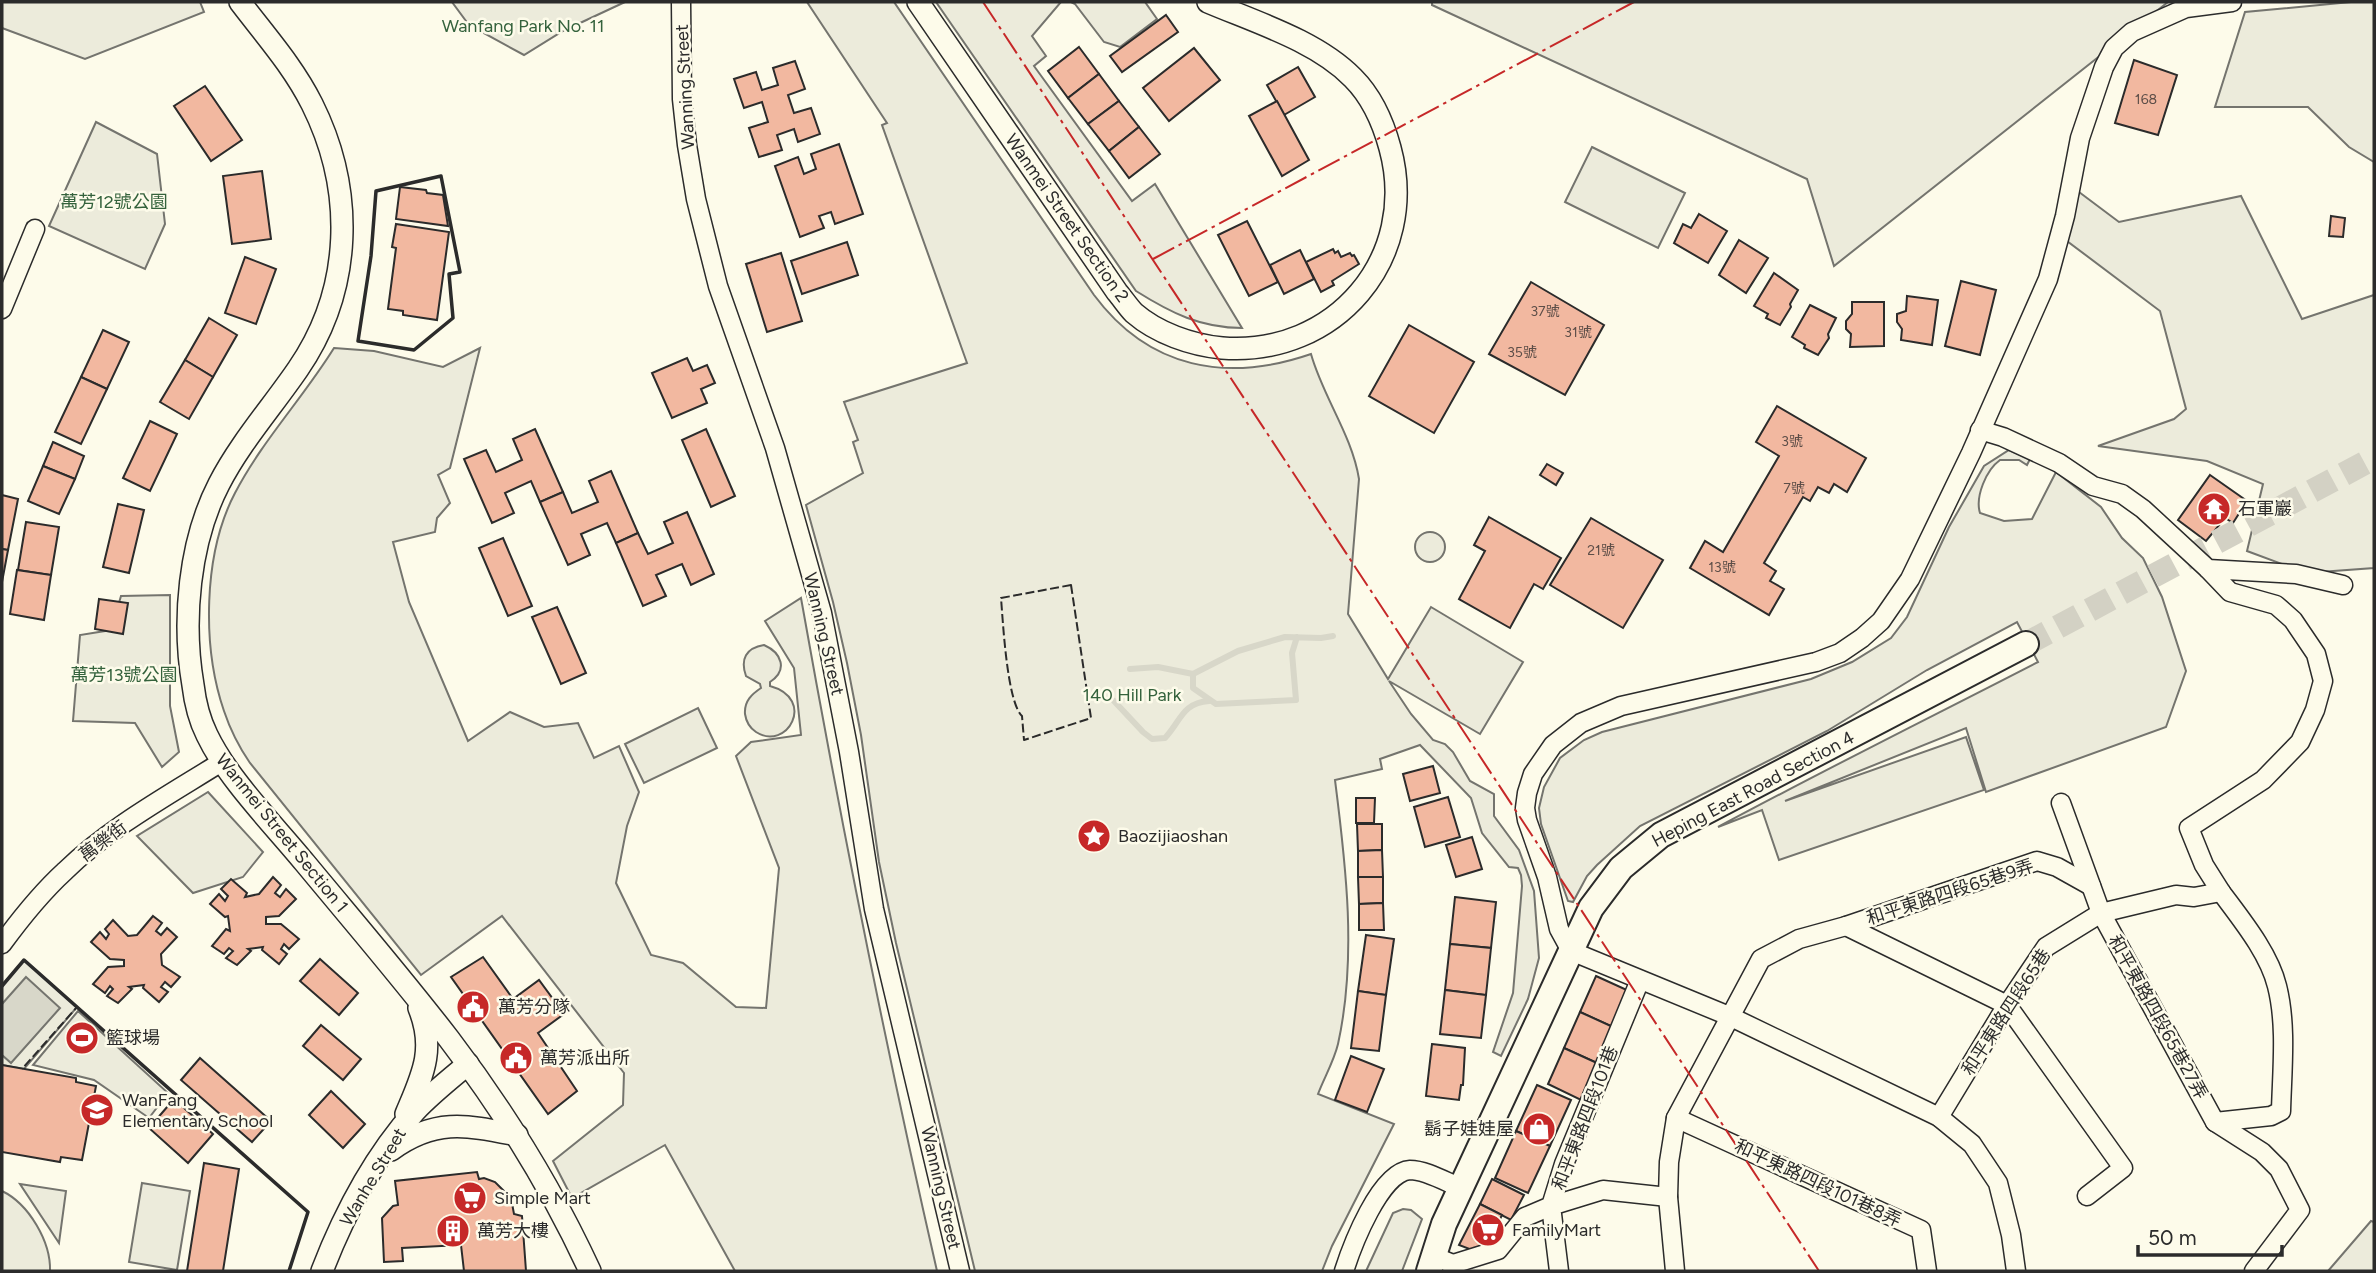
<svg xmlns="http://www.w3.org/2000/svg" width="2376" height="1273" font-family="Figtree,'Noto Sans TC',sans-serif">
<rect width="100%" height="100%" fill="#fdfbea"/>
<g fill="#ecebdb" stroke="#74746e" stroke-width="2">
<polygon points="2,2 200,2 204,12 85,59 2,28"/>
<polygon points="452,2 625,2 563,31 524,55 469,25"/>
<path d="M807,2H894L1094,295C1149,369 1227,383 1311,354C1323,397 1352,435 1359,479L1348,614L1388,679L1431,607L1523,662L1480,734L1389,681L1411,714L1433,740L1445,744L1453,752L1470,781L1494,794V816L1519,850L1534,891L1539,958L1528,999L1501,1056L1493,1052L1513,993L1522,886L1521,875L1518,868L1509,867L1482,833L1471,798L1420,745L1380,759L1382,769L1335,780C1346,866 1357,958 1338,1044C1334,1061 1324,1078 1318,1094L1394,1124L1332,1246L1322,1271H975L896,943L879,862L861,735L847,663L833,602L806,505L863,473L853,442L858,440L844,402L967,363L882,125L887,123Z"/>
<path d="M936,2H1061L1032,36L1046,56L1034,66L1132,201L1155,184L1242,328C1201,328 1171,313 1136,291Z"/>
<polygon points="1071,2 1145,2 1157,19 1120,47 1104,42 1075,4"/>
<polygon points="1432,2 2168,2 1834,266 1807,179 1432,5"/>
<polygon points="2351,2 2374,2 2374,162 2349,147 2308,107 2215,107 2245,12"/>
<polygon points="96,122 157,154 165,224 145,269 49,226"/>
<polygon points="1592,147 1685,193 1658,248 1565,202"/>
<polygon points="2079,192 2119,222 2241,196 2302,319 2374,295 2374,568 2306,573 2247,551 2263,484 2207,461 2098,446 2174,419 2186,409 2160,311 2067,241"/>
<path d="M334,348L374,351L443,367L480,348L450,468L438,475L450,503L437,518L435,532L393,542L409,602L468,741L510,712L544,727L578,723L594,758L619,746L639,792L627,826L616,883L651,955L683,963L736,1007L766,1008L779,868L736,756L751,742L801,735L794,668L765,621L801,598C841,823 886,1048 937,1271H735L665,1145L572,1198L553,1161L623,1105L624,1073L502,916L421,975L250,763C239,747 230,729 224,711C202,647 203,554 235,493C262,441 303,398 334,348Z"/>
<path d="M2009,450L2030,459L2027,465L2019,460H2000C1986,470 1975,497 1980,513L2004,521L2032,519L2056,472L2101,507L2122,538L2143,558L2162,597L2186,671L2166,727L1986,792L1966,728L1785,801L1966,737L1984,790L1779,860L1762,810L1718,827C1824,770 1931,717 2038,662L2017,622L1927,670L1827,731L1640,826L1597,865L1587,876L1573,902L1568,901L1541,824L1539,808L1544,787L1560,758L1584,740L1602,732L1811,679L1852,662L1891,638L1907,617L1949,527L1984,466Z"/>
<circle cx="1430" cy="547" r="15"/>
<polygon points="170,595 170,706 179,752 162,767 135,723 73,721 80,635 111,630 121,596"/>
<path d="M764,645C782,653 788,670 770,682V686C817,699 787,752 756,732C750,728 746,721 745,714C744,701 752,694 761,688L760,684L746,676C740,659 746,648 764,645Z"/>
<polygon points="698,708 717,748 644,783 625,744"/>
<polygon points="208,792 263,852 243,877 193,893 137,836"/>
<polygon points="24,960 77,1007 24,1069 2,1065 2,986"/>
<polygon points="78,1011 168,1093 149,1118 94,1080 33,1065"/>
<polygon points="142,1183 190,1191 177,1270 129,1262"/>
<polygon points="20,1184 66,1191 59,1243"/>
<path d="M2,1191C29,1204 51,1242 50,1271H2Z"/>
<polygon points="1403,1209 1411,1210 1422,1219 1402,1271 1366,1271 1393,1213"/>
<polygon points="2371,1221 2374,1222 2374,1271 2328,1271"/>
</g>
<polygon fill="#d8d7c9" stroke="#74746e" stroke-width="2" points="26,977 60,1008 11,1063 2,1055 2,1004"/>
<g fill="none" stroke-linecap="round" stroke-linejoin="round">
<g stroke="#d8d7c9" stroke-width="6">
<polyline points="1297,637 1292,653 1296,700 1216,704 1193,688 1193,674 1238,651 1285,637 1321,638 1333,636"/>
<polyline points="1130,669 1158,667 1193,674"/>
<path d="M1114,701L1143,732L1152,739L1165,738C1181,721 1182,703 1209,701"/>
</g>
</g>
<g fill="#f2b8a0" stroke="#2b2b2b" stroke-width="2">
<polygon points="1166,15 1178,32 1122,72 1110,56"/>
<polygon points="1079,47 1099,74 1068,98 1048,71"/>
<polygon points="1194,48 1220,80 1169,121 1143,88"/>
<polygon points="2134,60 2177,75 2158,135 2115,123"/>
<polygon points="795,61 805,89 788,95 794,113 811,108 820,134 798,142 794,129 777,135 782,150 759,157 749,128 768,122 762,102 744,108 734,79 756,72 762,90 778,85 773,68"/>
<polygon points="1298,67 1315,97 1284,115 1267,85"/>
<polygon points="1099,74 1119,101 1088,124 1068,98"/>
<polygon points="205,86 242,140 211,161 174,106"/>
<polygon points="1119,101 1139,127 1109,151 1088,124"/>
<polygon points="1277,101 1309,160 1282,176 1249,116"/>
<polygon points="1139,127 1160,154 1129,178 1109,151"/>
<polygon points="839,144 863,214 835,224 831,212 819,216 824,228 800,237 775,166 798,157 804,174 816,169 811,154"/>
<polygon points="262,171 271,239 232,244 223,176"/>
<polygon points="400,187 426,190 427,193 443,195 448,226 396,219"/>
<polygon points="1699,214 1727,231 1708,263 1674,243 1683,224 1691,228"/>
<polygon points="2331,216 2345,218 2343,237 2329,236"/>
<polygon points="1247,221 1278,282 1249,296 1218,235"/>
<polygon points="396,224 449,232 437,320 403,315 403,311 388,309 396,248 392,247"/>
<polygon points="1739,240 1768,258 1746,293 1719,275"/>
<polygon points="847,242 858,275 802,294 791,261"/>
<polygon points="1333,249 1335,253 1338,251 1341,257 1350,253 1352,256 1354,255 1359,264 1332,281 1334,285 1321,292 1306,262"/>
<polygon points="1300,250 1314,279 1284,294 1270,265"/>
<polygon points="781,253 802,321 767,332 746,264"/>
<polygon points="245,257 276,269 256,324 225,313"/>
<polygon points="1774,273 1798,290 1790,304 1791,307 1780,325 1766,318 1768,314 1754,306"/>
<polygon points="1961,281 1996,290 1980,355 1945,346"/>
<polygon points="1531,282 1604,325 1565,395 1489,354"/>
<polygon points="1907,296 1938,300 1932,345 1901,340 1902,329 1897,322 1897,314 1906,311"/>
<polygon points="1852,302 1884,302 1884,346 1850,347 1851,334 1846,329 1846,321 1852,314"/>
<polygon points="1810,305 1836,318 1828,334 1829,338 1818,355 1804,348 1805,345 1792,337"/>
<polygon points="209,318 237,335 213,377 185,360"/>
<polygon points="1409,325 1474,362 1434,433 1369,396"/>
<polygon points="103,330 129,342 107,389 81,377"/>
<polygon points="687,358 693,371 707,365 715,383 701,389 707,403 672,418 652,373"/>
<polygon points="185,360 213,377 189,419 160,402"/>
<polygon points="81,377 107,389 81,444 55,432"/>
<polygon points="1777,406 1866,458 1847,492 1834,484 1829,493 1818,487 1810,501 1803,497 1764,563 1776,571 1770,581 1784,589 1769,615 1690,568 1705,541 1723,552 1779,456 1756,442"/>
<polygon points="150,421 177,434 150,491 123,478"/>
<polygon points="535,429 563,492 540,502 531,481 505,493 514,513 492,523 464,459 486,450 496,472 522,460 513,439"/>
<polygon points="706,429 735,496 711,507 682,440"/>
<polygon points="53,442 84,456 75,479 43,466"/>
<polygon points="1547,464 1563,473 1556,485 1540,475"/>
<polygon points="43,466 75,479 59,514 28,501"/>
<polygon points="611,471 638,533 616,543 607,523 581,534 590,555 568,565 540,502 563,492 572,513 598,502 589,481"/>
<polygon points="2210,475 2247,501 2233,523 2225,518 2206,541 2178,520"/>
<polygon points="2,495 18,499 8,550 2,549"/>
<polygon points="118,504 144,510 129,573 103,567"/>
<polygon points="687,512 714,574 691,585 682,564 656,575 666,596 643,606 616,543 638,533 648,554 673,543 664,522"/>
<polygon points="1489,517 1561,558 1543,589 1534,584 1510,628 1459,599 1485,551 1474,545"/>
<polygon points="1591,518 1663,560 1623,628 1550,585"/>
<polygon points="26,522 59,527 51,575 18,570"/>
<polygon points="503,538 532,606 508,616 479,548"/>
<polygon points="2,549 8,550 2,582"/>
<polygon points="17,570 51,575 44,620 10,614"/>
<polygon points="99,599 128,603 123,634 95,629"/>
<polygon points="557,607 586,673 561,684 532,617"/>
<polygon points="1433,766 1440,793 1410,801 1403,774"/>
<polygon points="1448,797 1460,837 1425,847 1414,807"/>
<polygon points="1356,798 1375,798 1374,823 1356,823"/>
<polygon points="1357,824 1382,824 1382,850 1358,851"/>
<polygon points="1472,837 1482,869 1456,877 1446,845"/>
<polygon points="1382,850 1383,877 1358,877 1358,851"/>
<polygon points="273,877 281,885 275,893 280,897 286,889 296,899 279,916 266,917 266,924 281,924 299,939 289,949 284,944 281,949 287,954 279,964 262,950 263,947 248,949 251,951 237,965 226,958 233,951 229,948 224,954 212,946 226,929 230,931 228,916 225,917 210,904 219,894 225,901 228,896 221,889 231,879 247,893 245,897 259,894"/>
<polygon points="1358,877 1383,877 1383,903 1359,904"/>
<polygon points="1455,897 1496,902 1491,948 1450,944"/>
<polygon points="1383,903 1384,930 1359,930 1359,904"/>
<polygon points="153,916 162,923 156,931 161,935 167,928 177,937 161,954 162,965 180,977 171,987 165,982 161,987 168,992 159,1002 143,988 144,985 129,987 132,989 118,1003 107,996 113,989 110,986 105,993 93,984 108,967 124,966 124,960 110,959 91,942 100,932 106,939 109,934 105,929 113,920 128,936 137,935"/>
<polygon points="1366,935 1394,939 1386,995 1358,991"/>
<polygon points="1450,944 1491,948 1486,995 1445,990"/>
<polygon points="483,957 513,999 539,980 564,1014 538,1033 577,1091 548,1114 451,977"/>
<polygon points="320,959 358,993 339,1015 300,981"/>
<polygon points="1596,976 1629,991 1613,1027 1580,1012"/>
<polygon points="1445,990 1486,995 1481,1038 1440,1034"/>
<polygon points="1358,991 1386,995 1379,1051 1351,1048"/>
<polygon points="1580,1012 1613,1027 1597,1063 1564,1048"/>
<polygon points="321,1025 361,1059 343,1080 303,1046"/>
<polygon points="1432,1044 1465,1048 1463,1085 1461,1085 1459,1100 1426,1096"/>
<polygon points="1564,1048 1597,1063 1581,1100 1548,1084"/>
<polygon points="1351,1056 1384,1069 1367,1112 1335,1100"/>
<polygon points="200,1058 271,1121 252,1142 181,1080"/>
<polygon points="2,1065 76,1078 76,1082 96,1086 82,1160 61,1157 60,1162 2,1152"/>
<polygon points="1537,1085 1571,1100 1550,1146 1516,1131"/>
<polygon points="331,1091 365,1124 343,1148 309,1115"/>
<polygon points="174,1099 213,1134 188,1163 149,1128"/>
<polygon points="1516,1131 1550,1146 1528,1193 1495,1178"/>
<polygon points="204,1163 239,1169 223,1271 187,1271"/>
<polygon points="477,1172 479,1179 484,1178 495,1182 511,1198 514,1214 522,1216 526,1271 464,1271 461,1245 402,1248 403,1261 384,1262 382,1218 393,1206 398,1205 395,1181"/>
<polygon points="1492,1179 1524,1195 1511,1220 1480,1204"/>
<polygon points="1480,1204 1502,1215 1489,1242 1472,1250 1459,1245"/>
</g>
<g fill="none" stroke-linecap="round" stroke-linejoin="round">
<polyline stroke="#d3d1c4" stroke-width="24" stroke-dasharray="24 12" stroke-linecap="butt" points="2026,644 2374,458"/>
<defs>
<g id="minor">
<polyline points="681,2 682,99 687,145 696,199 718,286 775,448 822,613 849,752 874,909 960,1271"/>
<polyline points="2,309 35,229"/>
<polyline points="1980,430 2003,437 2059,463 2093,486 2122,494 2143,509 2208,569 2296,574 2343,585"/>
<polyline points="2061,803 2101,913 2215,1122 2262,1152 2279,1169 2300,1210 2254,1271"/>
<polyline points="1846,926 2007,1005 2123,1168 2087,1196"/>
<path d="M2,944C21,918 41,893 65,871C110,827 169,795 223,761"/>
<polyline points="1939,1117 2007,1005 2046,947 2101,913 2176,895 2194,897 2221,892 2204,865 2189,828 2263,780 2300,742 2315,710 2323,681 2316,654 2293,620 2276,605 2230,592 2208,569"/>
<polyline points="1676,1118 1921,1230 1927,1271"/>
<path d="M2215,1122L2271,1116L2281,1111C2282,1071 2287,1025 2277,986C2269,953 2241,919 2221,892"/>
<polyline points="1433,1256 1453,1264 1498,1250 1525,1217 1551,1206 1564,1164 1640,980"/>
<path d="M1344,1271C1352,1246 1380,1172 1410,1170C1426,1170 1446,1182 1461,1188"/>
<polyline points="1559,1271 1551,1206 1603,1190 1668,1197"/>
<polyline points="1675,1271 1668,1197 1669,1162 1676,1118 1761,959 1799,939 1846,926 2037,861 2057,867 2091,886"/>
<polyline points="2016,1271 2011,1235 1998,1183 1972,1144 1939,1117 1729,1016 1571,951 1559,929 1547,877 1527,820 1525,808 1527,793 1533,774 1553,745 1581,723 1621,706 1816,662 1840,653 1862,638 1881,621 1910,579 1971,453 2048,279 2065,216 2080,138 2104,67 2114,48 2132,32 2186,8 2232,2"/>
</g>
<g id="tertiary">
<path d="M240,2C265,35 293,66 312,104C355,190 353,289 298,369C272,407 240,443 219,484C189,542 182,621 193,685C195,702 199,719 207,735C228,779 273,824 305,863C353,921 403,979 449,1039C504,1111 552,1189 590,1271"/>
<path d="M918,2L1117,292C1123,299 1128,307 1134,313C1157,333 1191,345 1222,348C1335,357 1420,258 1390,148C1383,122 1372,97 1353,78C1317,41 1255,22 1208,2"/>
<path d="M406,1114C422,1076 436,1050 419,1008"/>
<path d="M391,1150C435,1118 466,1125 517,1135"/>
<path d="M322,1271C344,1214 374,1157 415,1111C431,1094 450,1079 468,1064"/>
</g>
<polyline id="secondary" points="1429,1271 1444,1224 1591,908 1621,868 1661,835 2026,644"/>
</defs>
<use href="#minor" stroke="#2b2b2b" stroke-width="21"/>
<use href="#tertiary" stroke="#2b2b2b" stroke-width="24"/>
<use href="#secondary" stroke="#2b2b2b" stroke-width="28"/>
<use href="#minor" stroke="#fdfbea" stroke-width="18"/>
<use href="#tertiary" stroke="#fdfbea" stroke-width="21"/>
<use href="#secondary" stroke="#fdfbea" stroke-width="24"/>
<g stroke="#2b2b2b" stroke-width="2" stroke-dasharray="9 3.5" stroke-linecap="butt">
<path d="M1071,585L1091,718L1024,740L1022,716C1007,702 1003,622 1001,598Z"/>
<polyline points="2,986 24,960 77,1007 22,1069"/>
</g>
<g stroke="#2b2b2b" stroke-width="3.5">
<polygon points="441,176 460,272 449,274 453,318 414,350 358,341 371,256 376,191"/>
<polyline points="2,986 24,960 308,1212 289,1271"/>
</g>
<g stroke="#c62828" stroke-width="2" stroke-dasharray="24 5 3.5 5" stroke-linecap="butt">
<polyline points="983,2 1819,1271"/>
<polyline points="1153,259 1634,2"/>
</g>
</g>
<defs>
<symbol id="temple-disc" viewBox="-11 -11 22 22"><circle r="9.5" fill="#c62828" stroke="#fdfbea"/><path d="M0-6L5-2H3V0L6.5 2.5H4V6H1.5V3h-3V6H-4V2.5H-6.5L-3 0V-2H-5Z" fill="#fff"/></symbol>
<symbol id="sight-disc" viewBox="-11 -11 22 22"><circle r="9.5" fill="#c62828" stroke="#fdfbea"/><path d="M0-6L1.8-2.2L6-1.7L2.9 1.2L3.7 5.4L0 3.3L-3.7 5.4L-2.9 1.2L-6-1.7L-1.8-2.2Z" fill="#fff"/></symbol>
<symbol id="civic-disc" viewBox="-11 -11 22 22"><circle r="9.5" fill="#c62828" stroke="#fdfbea"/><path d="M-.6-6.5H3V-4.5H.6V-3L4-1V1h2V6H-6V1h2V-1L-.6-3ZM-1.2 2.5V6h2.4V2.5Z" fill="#fff"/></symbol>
<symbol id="stadium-disc" viewBox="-11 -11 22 22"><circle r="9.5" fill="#c62828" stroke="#fdfbea"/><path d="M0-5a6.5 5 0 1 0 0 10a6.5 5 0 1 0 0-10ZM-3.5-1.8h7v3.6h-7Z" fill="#fff"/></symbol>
<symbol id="school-disc" viewBox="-11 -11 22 22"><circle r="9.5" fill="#c62828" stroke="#fdfbea"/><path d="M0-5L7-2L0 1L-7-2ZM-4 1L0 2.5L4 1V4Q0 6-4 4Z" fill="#fff"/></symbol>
<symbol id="shop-disc" viewBox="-11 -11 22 22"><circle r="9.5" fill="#c62828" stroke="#fdfbea"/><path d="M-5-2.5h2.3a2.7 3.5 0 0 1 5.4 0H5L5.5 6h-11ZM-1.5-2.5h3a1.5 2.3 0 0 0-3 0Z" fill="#fff"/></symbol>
<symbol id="supermarket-disc" viewBox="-11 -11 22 22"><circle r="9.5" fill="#c62828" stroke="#fdfbea"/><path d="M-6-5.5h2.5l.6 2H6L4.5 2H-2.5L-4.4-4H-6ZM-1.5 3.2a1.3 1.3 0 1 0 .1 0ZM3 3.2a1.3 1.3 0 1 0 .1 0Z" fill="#fff"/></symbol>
<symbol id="building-disc" viewBox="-11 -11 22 22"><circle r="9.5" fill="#c62828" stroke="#fdfbea"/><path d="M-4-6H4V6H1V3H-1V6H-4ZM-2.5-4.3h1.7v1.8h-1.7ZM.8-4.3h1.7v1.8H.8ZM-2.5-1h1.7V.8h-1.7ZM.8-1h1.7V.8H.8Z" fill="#fff"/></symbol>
</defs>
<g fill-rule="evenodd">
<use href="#temple-disc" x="2195" y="490" width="38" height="38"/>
<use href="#sight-disc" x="1075" y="817" width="38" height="38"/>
<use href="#civic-disc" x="454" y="988" width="38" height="38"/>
<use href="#stadium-disc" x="63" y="1019" width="38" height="38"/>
<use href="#civic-disc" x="497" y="1039" width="38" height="38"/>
<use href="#school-disc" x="78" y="1091" width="38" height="38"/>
<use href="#shop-disc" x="1520" y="1110" width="38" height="38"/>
<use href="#supermarket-disc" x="451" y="1179" width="38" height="38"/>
<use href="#supermarket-disc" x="1469" y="1211" width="38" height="38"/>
<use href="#building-disc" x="434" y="1212" width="38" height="38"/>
</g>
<g text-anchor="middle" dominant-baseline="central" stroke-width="5" stroke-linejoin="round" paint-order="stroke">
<g font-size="14" fill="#5d4e48">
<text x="2146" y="99">168</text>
<text x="1545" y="311">37號</text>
<text x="1578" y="332">31號</text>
<text x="1522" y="352">35號</text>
<text x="1792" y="441">3號</text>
<text x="1794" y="488">7號</text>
<text x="1601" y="550">21號</text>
<text x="1722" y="567">13號</text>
</g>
<g font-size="18" fill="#34623c" stroke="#fdfbea">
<text x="523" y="26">Wanfang Park No. 11</text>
<text x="114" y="202">萬芳12號公園</text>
<text x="124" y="675">萬芳13號公園</text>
<text x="1132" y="695">140 Hill Park</text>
</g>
<g font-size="18" fill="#2b2b2b" stroke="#fdfbea">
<text transform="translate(685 87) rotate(-93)">Wanning Street</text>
<text transform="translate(1067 218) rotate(55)">Wanmei Street Section 2</text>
<text transform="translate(824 634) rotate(77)">Wanning Street</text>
<text transform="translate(1753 789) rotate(-28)">Heping East Road Section 4</text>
<text transform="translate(282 833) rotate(51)">Wanmei Street Section 1</text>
<text transform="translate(103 841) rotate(-37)">萬樂街</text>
<text transform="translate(1950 892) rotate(-18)">和平東路四段65巷9弄</text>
<text transform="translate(2006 1012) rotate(-57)">和平東路四段65巷</text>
<text transform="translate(2158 1017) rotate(61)">和平東路四段65巷27弄</text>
<text transform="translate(1585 1118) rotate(-69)">和平東路四段101巷</text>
<text transform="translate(373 1177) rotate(-59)">Wanhe Street</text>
<text transform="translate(1818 1183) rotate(25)">和平東路四段101巷8弄</text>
<text transform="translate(941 1188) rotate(77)">Wanning Street</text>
</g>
<g font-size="18" fill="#2b2b2b" stroke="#fdfbea" text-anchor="start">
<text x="2238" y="509">石軍巖</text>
<text x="1118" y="836">Baozijiaoshan</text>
<text x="498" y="1007">萬芳分隊</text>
<text x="106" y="1038">籃球場</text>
<text x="540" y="1058">萬芳派出所</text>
<text x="122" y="1100">WanFang<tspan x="122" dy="21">Elementary School</tspan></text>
<text x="1514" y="1129" text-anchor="end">鬍子娃娃屋</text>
<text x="494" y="1198">Simple Mart</text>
<text x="1512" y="1230">FamilyMart</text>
<text x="477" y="1231">萬芳大樓</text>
</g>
</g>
<rect width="2376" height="1273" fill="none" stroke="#2b2b2b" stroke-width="7"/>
<path d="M2138 1245v10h144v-10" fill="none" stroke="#2b2b2b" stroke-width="3.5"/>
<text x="2148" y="1245" font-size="21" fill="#2b2b2b" stroke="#fdfbea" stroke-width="5" paint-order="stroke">50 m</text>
</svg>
